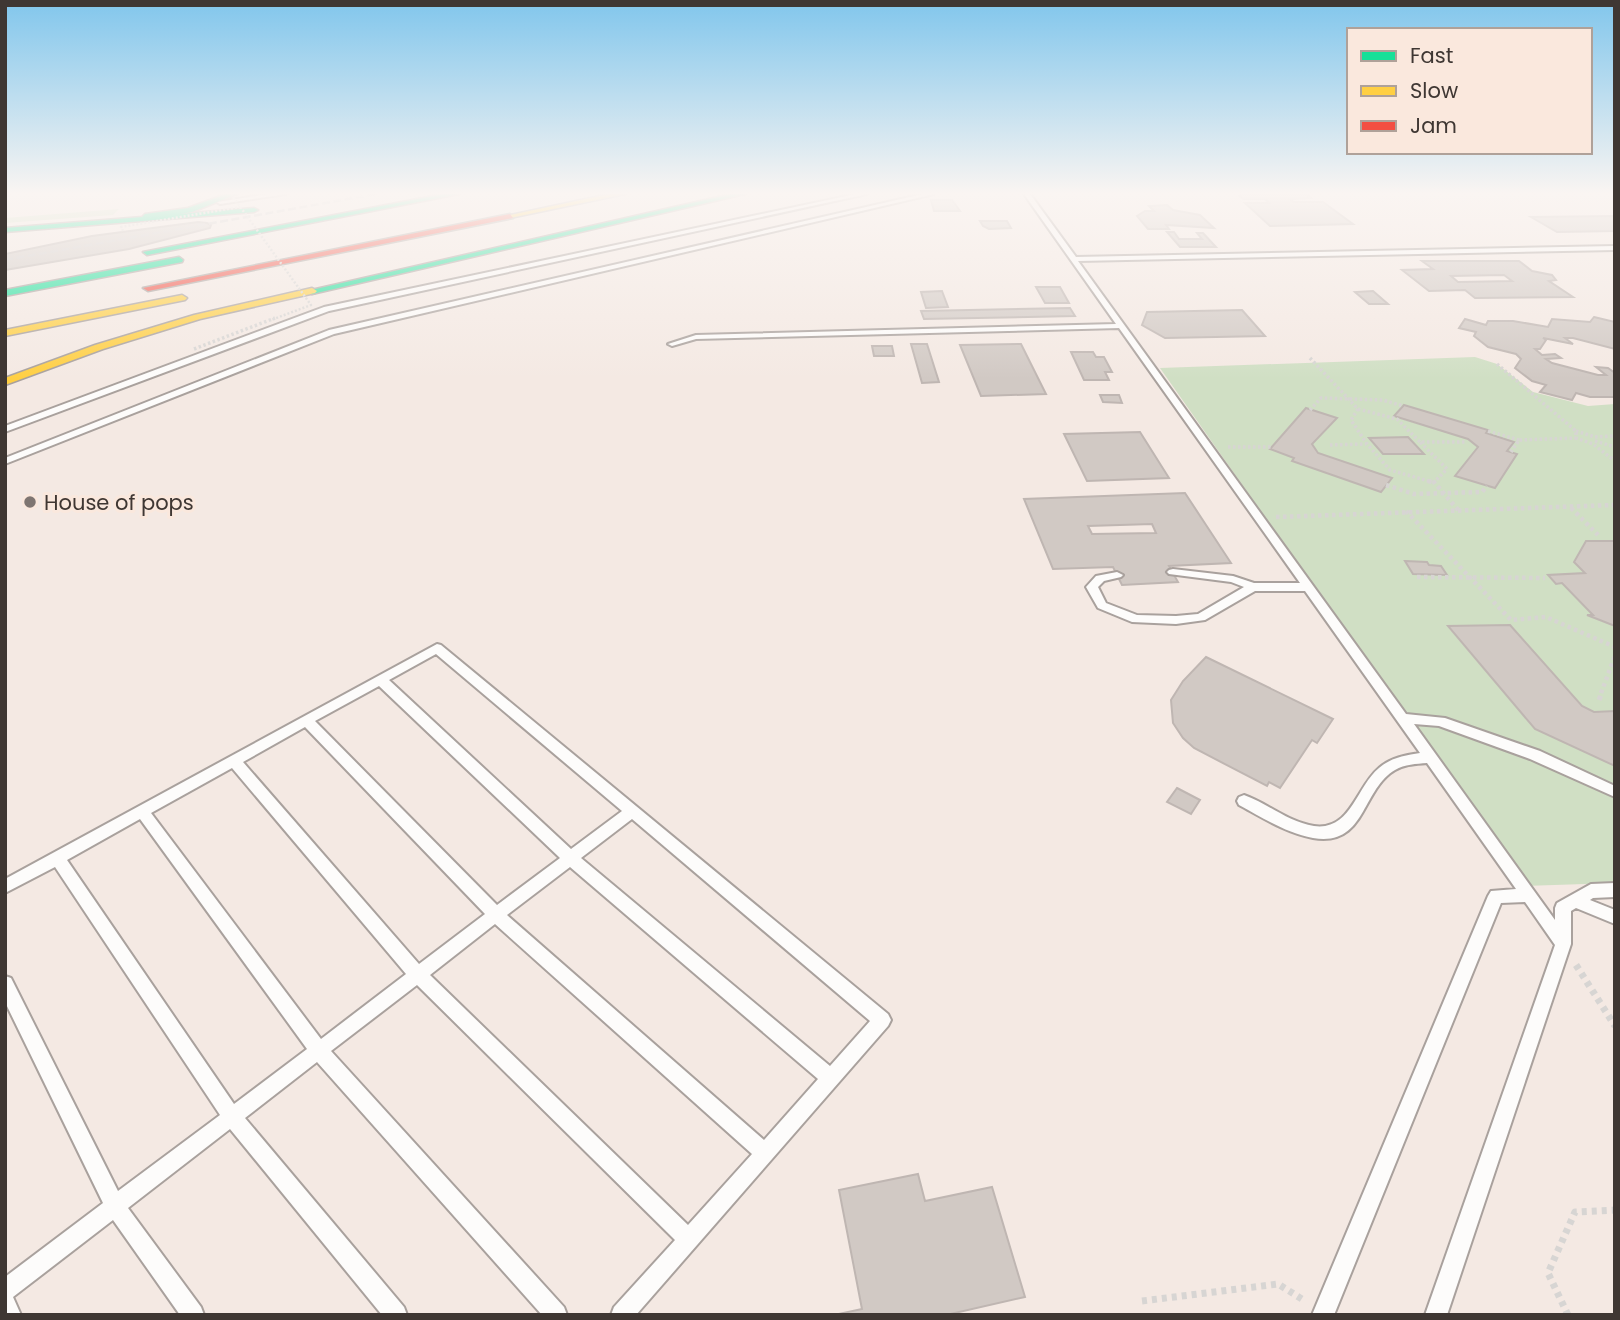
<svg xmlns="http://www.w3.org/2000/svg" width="1620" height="1320" font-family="Poppins,sans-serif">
<rect width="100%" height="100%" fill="#f4e9e3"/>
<g fill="#d0dfc4" fill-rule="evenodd">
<polygon points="119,209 113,215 5,223 5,218"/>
<path d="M1475,357L1497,364L1533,392L1588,406L1615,404V541L1586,542L1574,562L1585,573L1548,576L1556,584L1562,583L1593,615L1589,616L1615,626V711L1594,712L1582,706L1510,625L1448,627L1535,729L1615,766V883L1524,886L1160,368ZM1404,405L1488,430L1486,433L1513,442L1507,451L1516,454L1495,488L1455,476L1478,447L1468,439L1395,417ZM1318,453L1391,478H1392L1381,492L1293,461L1294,458Z"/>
</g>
<g fill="#d1c9c4" stroke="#bfb6b2" stroke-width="2" fill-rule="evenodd">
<polygon points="1242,194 1306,194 1311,198 1290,199 1294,202 1323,202 1353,224 1270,226 1245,203 1269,203 1265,199 1244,199 1239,196"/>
<polygon points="931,200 952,200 960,211 934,211"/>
<polygon points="1167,205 1173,210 1200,215 1214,228 1166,225 1169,229 1148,229 1137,216 1145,211 1154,211 1149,206"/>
<polygon points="1615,216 1615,231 1557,232 1531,217"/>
<polygon points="980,221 1007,221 1011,228 989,229 983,226"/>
<polygon points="198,222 207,223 211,225 210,228 129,249 5,270 5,254 92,236"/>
<polygon points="1167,232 1174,232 1179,239 1202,239 1197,233 1203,233 1216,247 1180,247"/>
<path d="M1422,261H1519L1532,271L1552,275L1556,280L1549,281L1573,297L1475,298L1465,290L1429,291L1402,270L1433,269ZM1504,275L1512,281L1458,282L1451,276Z"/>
<polygon points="1036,287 1060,287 1069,303 1045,303"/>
<polygon points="942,291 948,307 926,308 921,292"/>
<polygon points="1373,291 1388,304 1369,304 1355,292"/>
<polygon points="1070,308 1075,316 924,319 921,311"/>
<polygon points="1242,310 1265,336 1165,338 1142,325 1147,312"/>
<polygon points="1594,317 1615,322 1615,349 1573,338 1565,338 1573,344 1543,338 1546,340 1540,349 1535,349 1542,355 1555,354 1561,358 1546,359 1552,363 1598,375 1606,375 1596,367 1608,368 1615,373 1615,397 1590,397 1576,393 1572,400 1540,392 1546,385 1532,381 1515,368 1521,359 1516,354 1488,347 1474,336 1476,332 1459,328 1465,319 1486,325 1488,321 1513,321 1548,327 1552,319 1590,322"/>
<polygon points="911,344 927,344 939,382 922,383"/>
<polygon points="1021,344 1046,394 981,396 960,345"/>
<polygon points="872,346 892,346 894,356 874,356"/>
<polygon points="1071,352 1093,352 1096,357 1104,357 1112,372 1105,372 1109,380 1084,380"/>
<polygon points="1100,395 1119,395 1122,403 1103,402"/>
<polygon points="1404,405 1488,430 1486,433 1514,442 1507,451 1517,454 1495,488 1455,476 1478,447 1468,439 1394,416"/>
<polygon points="1306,408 1337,418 1312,444 1318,453 1392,478 1381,492 1292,461 1294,458 1270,449"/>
<polygon points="1140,432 1169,478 1087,481 1064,434"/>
<polygon points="1408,437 1424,454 1383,454 1369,438"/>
<path d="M1185,493L1231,563L1169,566L1178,582L1122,585L1113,567L1053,569L1024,499ZM1152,524L1156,533L1092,534L1088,526Z"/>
<polygon points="1586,541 1615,541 1615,626 1587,615 1593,615 1562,583 1556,584 1548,575 1585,573 1574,562"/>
<polygon points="1405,561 1427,562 1429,565 1441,566 1447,575 1413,574"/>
<polygon points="1510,625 1582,706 1594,712 1615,711 1615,766 1535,729 1448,626"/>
<polygon points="1206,657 1333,719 1317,743 1312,740 1280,788 1269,782 1267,786 1194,748 1183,738 1173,723 1171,700 1183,681"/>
<polygon points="1177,788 1200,800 1191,814 1167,802"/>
<polygon points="918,1174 925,1201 992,1187 1025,1297 946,1315 834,1315 862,1309 839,1190"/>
</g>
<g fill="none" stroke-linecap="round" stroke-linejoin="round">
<defs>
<g id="lane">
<polygon points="269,194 286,194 220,204 217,202"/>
<polygon points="856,194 867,194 329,311 5,432 5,426 324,307"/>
<polygon points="923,194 934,194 334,334 5,464 5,458 329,330"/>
<path d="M1024,194H1030L1076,257L1615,246V250L1078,261L1406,714L1445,718L1540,751L1615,786V797L1530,759L1439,726L1414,724L1555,920V908L1557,903L1591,884L1615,883V897L1593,898L1590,900L1615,910V924L1576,908L1571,911V944L1447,1315H1425L1555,945L1525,902L1501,903L1334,1315H1312L1488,896L1491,891L1516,889L1427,763C1416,764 1405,764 1395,770C1361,790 1366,847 1313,838C1286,833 1263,818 1239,805L1237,801L1239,797L1244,795C1269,804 1288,822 1314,826C1351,831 1356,787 1379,768C1390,758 1406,755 1420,753L1305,591H1255L1205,620L1176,624L1132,622L1098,608L1086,587L1096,576L1117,572L1123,575L1121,577L1104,581L1098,587L1106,603L1137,615L1176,616L1198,614L1244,587L1231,582L1169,574L1167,572L1169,570L1173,569L1233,576L1254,583H1300L1119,328L696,339L672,346L668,344L696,335L1116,324Z"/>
<path d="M437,644L441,645L888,1014L891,1020L888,1026L636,1315H611L614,1307L675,1240L417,985L331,1051L564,1307L567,1315H542L317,1062L245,1118L404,1307L407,1315H382L230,1129L128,1208L201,1307L204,1315H180L113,1220L13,1297L21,1315H5V1277L103,1203L5,1002V976L11,978L118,1191L220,1115L55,867L5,893V879ZM436,654L622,811L571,849L389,680ZM379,686L560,858L497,905L315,721ZM305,727L485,914L419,964L243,762ZM232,768L406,974L321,1039L151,813ZM140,819L307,1049L234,1104L67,860ZM632,819L870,1021L830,1066L581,858ZM570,867L818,1079L764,1140L507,915ZM495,924L752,1154L688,1225L430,975Z"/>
</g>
<g id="fast">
<polygon points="226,194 237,194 192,212 180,214 254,208 258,210 254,212 5,232 5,228 142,217 145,214 188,208"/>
<polygon points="443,194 459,194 147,255 143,252"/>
<polygon points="731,194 745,194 312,294 307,291"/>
<polygon points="179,257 183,260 182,262 5,296 5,290"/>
</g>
<g id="slow">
<polygon points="609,194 625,194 510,218 506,216"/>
<polygon points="312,288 317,291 315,293 200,319 103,349 5,385 5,378 95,345 194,315"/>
<polygon points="182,295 187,298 185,300 5,336 5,330"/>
</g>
<polygon id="jam" points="510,214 513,218 148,291 143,288"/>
</defs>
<use href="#lane" stroke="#a9a19d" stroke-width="4"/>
<use href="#fast" stroke="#a9a19d" stroke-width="3"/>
<use href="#slow" stroke="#a9a19d" stroke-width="3"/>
<use href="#jam" stroke="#a9a19d" stroke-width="3"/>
<g stroke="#d7d5d3" stroke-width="3.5" stroke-dasharray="2.5 2.5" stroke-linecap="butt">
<polyline points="1310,358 1358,409 1351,420 1367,444 1390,470 1432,482"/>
<polyline points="1497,364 1576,431 1576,438 1593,444 1615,461"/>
<polyline points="1358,409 1397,419 1420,442"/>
<polyline points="1310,410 1321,398 1383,400 1403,406"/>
<polyline points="1488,431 1519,440"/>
<polyline points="1576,431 1595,437 1615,436"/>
<polyline points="1595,441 1615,447"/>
<polyline points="1330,445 1366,444"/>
<polyline points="1228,447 1272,447"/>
<polyline points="1511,452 1519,440 1576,438"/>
<polyline points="1433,483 1447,469 1420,442 1466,442"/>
</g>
<g stroke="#d7d5d3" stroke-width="4.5" stroke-dasharray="3.5 3.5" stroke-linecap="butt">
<polyline points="1428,481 1432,482"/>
<polyline points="1433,481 1459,511"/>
<polyline points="1386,485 1414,494 1482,492 1487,486"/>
<polyline points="1571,508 1598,535"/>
<polyline points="1406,511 1511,620 1546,617 1615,647"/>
<polyline points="1276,517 1615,505"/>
<polyline points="1417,577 1545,578"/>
<polyline points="1601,693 1615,656"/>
</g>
<polyline stroke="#d7d5d3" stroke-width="5" stroke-dasharray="4.5 4.5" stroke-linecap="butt" points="1599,700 1602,692"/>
<g stroke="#d7d5d3" stroke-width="7" stroke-dasharray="5 5" stroke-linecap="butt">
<polyline points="1576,965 1615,1026"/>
<polyline points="1142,1301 1278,1284 1305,1301"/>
<polyline points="1568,1315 1548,1273 1575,1212 1615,1210"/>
</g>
<use href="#lane" fill="#fdfcfb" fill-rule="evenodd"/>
<use href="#fast" fill="#16e098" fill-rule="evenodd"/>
<use href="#slow" fill="#ffcf43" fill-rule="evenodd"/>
<use href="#jam" fill="#f24e42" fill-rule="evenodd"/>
<polyline stroke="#cecac9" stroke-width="2.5" stroke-dasharray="8 3.5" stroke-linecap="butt" points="5,260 376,194"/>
<g stroke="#d7d5d3" stroke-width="2.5" stroke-dasharray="2 2" stroke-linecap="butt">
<polyline points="231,194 311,305 271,320"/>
<polyline points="123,231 121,227 240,207"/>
</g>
<polyline stroke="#d7d5d3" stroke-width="3.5" stroke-dasharray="2.5 2.5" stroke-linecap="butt" points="194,349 275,318"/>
</g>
<linearGradient id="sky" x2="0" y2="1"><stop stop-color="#81c6ec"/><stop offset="0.51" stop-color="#faf5f2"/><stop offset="1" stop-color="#faf5f2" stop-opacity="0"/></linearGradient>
<rect width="1620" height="379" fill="url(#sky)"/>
<circle fill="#7e7571" stroke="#fae8dd" stroke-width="2.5" cx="30" cy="502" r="7"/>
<g text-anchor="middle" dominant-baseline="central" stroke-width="6" stroke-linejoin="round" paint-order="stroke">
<g font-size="21" fill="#3f3733" stroke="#fae8dd" text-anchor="start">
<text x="44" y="502">House of pops</text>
</g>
</g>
<rect width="1620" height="1320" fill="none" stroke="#3f3733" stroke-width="14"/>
<rect x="1347" y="28" width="245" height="126" fill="#fae8dd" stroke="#afa199" stroke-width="2"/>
<rect x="1361" y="51" width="35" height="10" fill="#16e098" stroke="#afa199" stroke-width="2"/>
<text x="1410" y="63" font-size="21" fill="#3f3733">Fast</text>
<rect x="1361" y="86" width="35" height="10" fill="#ffcf43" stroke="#afa199" stroke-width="2"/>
<text x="1410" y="98" font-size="21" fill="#3f3733">Slow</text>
<rect x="1361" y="121" width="35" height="10" fill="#f24e42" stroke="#afa199" stroke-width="2"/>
<text x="1410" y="133" font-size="21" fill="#3f3733">Jam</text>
</svg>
